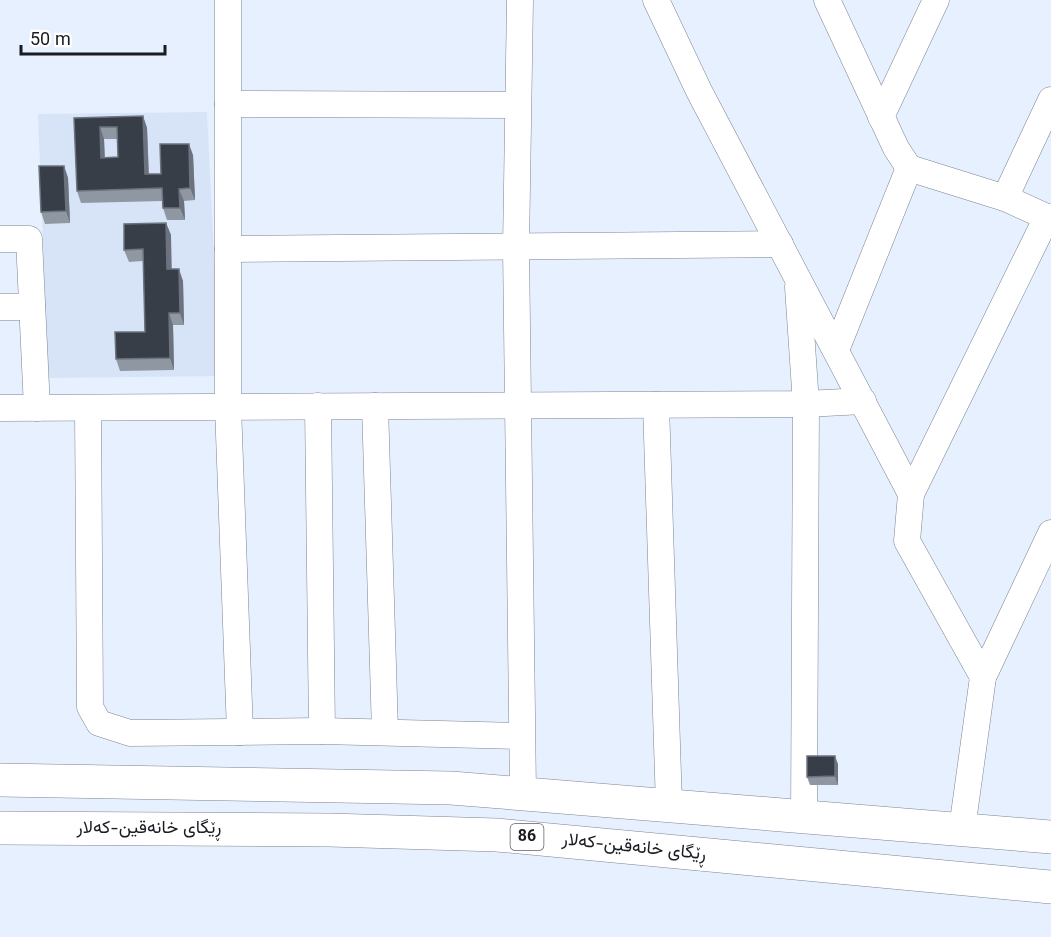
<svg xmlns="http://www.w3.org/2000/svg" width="1051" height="937" font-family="Georgia,Vazirmatn,serif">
<rect width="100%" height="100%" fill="#e7f0fe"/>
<polygon fill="#d7e4f8" points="207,112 220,376 48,378 38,114"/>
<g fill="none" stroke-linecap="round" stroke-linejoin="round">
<defs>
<g id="minor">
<polyline points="228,0 228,407 240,732"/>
<polyline points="520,0 516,248 523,793"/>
<polyline points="656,0 699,91 911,494 907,541 983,677"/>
<polyline points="827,0 896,148 909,168"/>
<polyline points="228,104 517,105"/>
<polyline points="881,117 936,0"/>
<polyline points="1005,198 1051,100"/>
<polyline points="0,239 29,239 37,408"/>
<polyline points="228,249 780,244"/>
<polyline points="798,287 806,404 804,817"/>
<polyline points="0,307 32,307"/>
<polyline points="836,350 909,168 1005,198 1051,219"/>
<polyline points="656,405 669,806"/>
<polyline points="318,406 322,731"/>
<polyline points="375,406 385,731"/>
<polyline points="0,408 806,404 863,401"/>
<polyline points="88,408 90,707 99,723 130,733 322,731 520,736"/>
<polyline points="911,494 1047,217"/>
<polyline points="962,829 983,677 1051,533"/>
</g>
<g id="major">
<polyline points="0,780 451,788 1051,837"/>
<polyline points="0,828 329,830 497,835 1051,887"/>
</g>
</defs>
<use href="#minor" stroke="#7c8591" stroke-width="27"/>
<use href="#major" stroke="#7c8591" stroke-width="34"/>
<use href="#minor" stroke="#fff" stroke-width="26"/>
<use href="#major" stroke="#fff" stroke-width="33"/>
</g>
<g fill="#8f97a3" fill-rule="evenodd">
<path d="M143,116L147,128L149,174H161L193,155L195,200L184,201L185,220H167L163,208L162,201L81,203L77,191L74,118ZM104,139H117L118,157L105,158Z"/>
<polygon points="64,166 68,178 70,223 45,224 41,212"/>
<polygon points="166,223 171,235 171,269 183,281 184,325 173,325 174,370 120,371 116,359 145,332 143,261 129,262 124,250"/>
<polygon points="838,764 838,785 810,785 807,777"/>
</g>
<g fill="#6c737f">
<polygon points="143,116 147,128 149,186 145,174"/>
<polygon points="100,127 104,139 105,170 101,158"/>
<polygon points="189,144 193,155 195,200 190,188"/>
<polygon points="64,166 68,178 70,223 66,211"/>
<polygon points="179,189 184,201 185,220 180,208"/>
<polygon points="166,223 171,235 172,280 167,269"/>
<polygon points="179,269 183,281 184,325 180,313"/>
<polygon points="169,313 173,325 174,370 170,358"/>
<polygon points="835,756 838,764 838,785 835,776"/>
</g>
<g fill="#373e48" stroke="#6c737f" stroke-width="1.5" fill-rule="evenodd">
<path d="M143,116L145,174H161L160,144H189L190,188L179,189L180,208H163L162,188L77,191L74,118ZM100,127H117L118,157L101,158Z"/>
<polygon points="39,166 64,166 66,211 41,212"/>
<polygon points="166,223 167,269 179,269 180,313 169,313 170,358 116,359 115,332 145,332 143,249 124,250 124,224"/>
<polygon points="807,756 835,756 835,776 807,777"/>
</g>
<g text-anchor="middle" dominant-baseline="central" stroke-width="6" stroke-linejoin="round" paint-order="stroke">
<rect fill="#fff" stroke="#5d5f63" stroke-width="1.5" x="510.5" y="824" width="33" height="26" rx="4.5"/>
<g font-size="16" font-weight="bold" fill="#181b20">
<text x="527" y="837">86</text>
</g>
<g font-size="18" fill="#181b20" stroke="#fff">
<text x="149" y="829">ڕێگای خانەقین-کەلار</text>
<text transform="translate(634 848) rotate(6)">ڕێگای خانەقین-کەلار</text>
</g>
</g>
<path d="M21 45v9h144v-9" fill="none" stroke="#181b20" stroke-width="3"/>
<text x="30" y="45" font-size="18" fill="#181b20" stroke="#ffffff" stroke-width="4.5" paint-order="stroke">50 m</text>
</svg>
